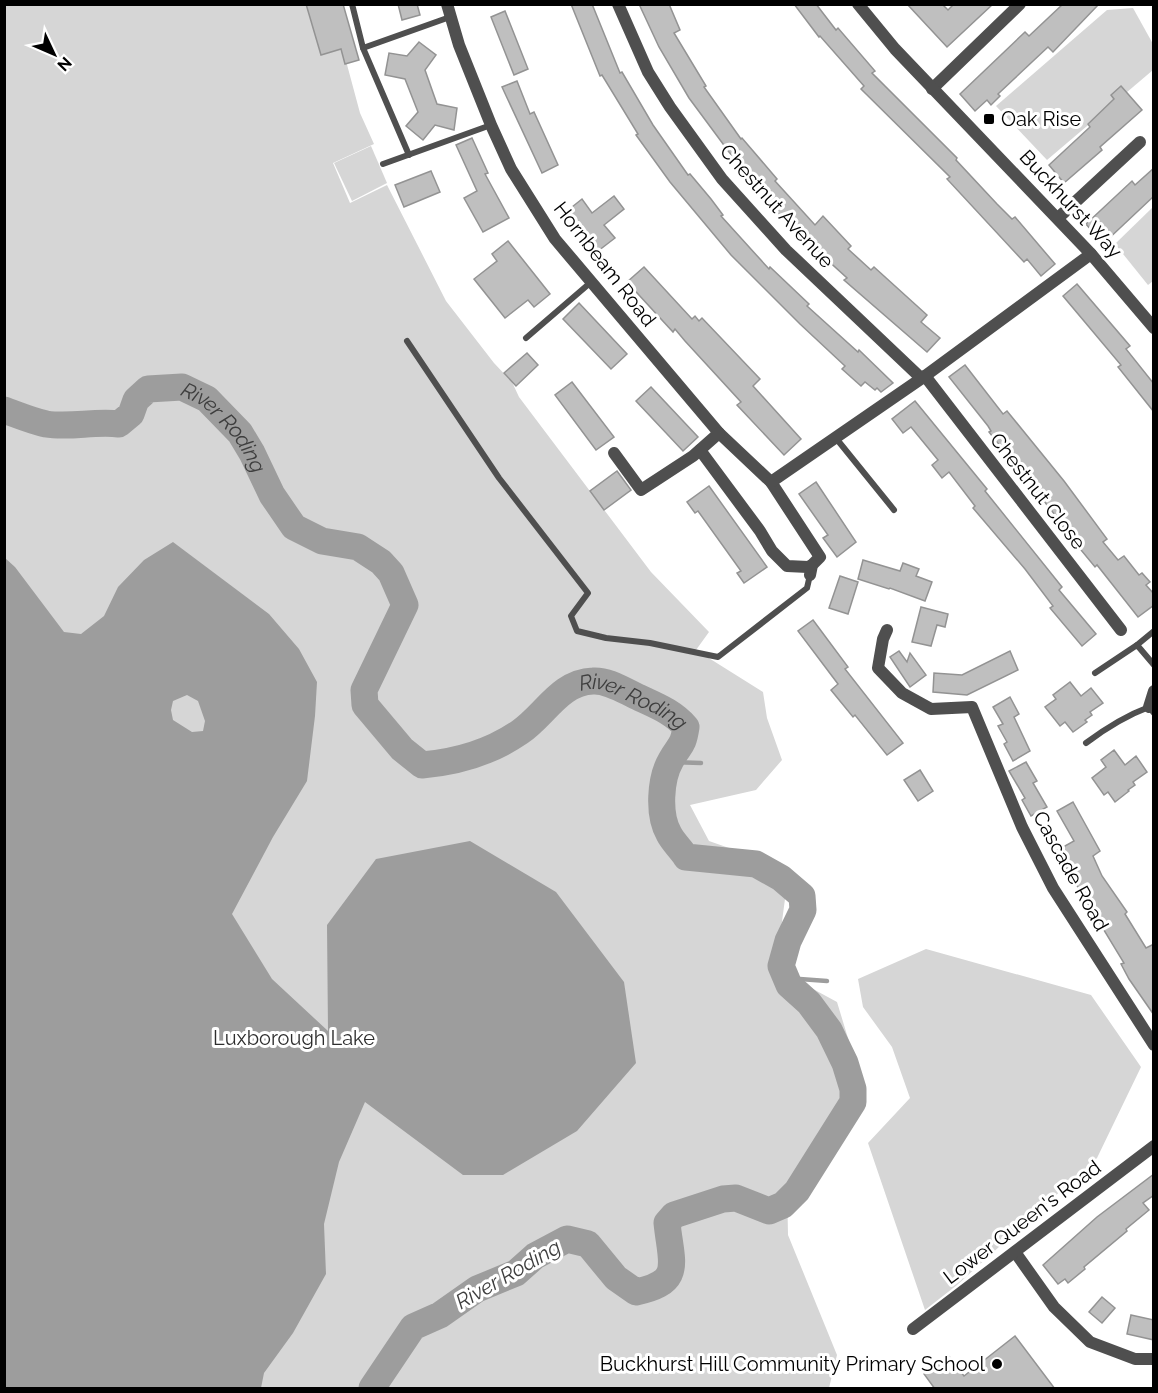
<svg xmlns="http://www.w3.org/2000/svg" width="1158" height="1393" font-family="Raleway,sans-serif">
<rect width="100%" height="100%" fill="#fff"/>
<g fill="#d6d6d6">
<polygon points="4,5 331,5 360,113 374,144 333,163 350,203 387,185 446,301 494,363 512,382 519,397 651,572 709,632 696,650 763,692 767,718 782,760 756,790 690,805 709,841 789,869 779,944 791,977 837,1002 851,1048 850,1101 787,1185 788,1235 837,1355 829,1388 5,1388"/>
<polygon points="1133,8 1153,44 1153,70 1047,160 996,106 1107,10"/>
<polygon points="371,146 387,183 352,201 334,163"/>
<polygon points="1153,207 1153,281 1148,285 1115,244"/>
<polygon points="926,949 1091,995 1141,1067 1097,1158 957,1285 925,1310 868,1143 910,1098 892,1047 863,1007 858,979"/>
</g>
<path fill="#9d9d9d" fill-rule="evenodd" d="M173,542L269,614L299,649L317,682L315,716L307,781L273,837L232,914L272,979L328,1031L327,925L376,859L470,841L556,892L624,982L636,1063L577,1131L503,1175H463L365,1102L339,1162L324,1224L326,1274L293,1333L264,1373L261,1388H5V558L15,567L64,632L81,634L104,616L118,587L144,560ZM187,695L198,701L205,721L203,731L192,732L173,720L171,710L173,701Z"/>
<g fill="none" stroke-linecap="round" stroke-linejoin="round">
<g stroke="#9d9d9d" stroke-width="4.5">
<polyline points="670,762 701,763"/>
<polyline points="786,978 827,981"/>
</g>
<path stroke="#9d9d9d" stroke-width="27" id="s1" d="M4,410C18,415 32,421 46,424C70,428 94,421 119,424L131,414L136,400L148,389L182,387L207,399L240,433L252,453L272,495L294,527L322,541L358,547L381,562L391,573L405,605L364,690L365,705L402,749L422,765C457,762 491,752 520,732C545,715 560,682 593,681C609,680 626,692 640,698C657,706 673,712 686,727C683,747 680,744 671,760C660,779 658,815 669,834C673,842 681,849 686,857L756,864L781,878L802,896L803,910L788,941L781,966L789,985L809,1003L829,1030L845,1063L853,1089V1102L797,1191L783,1205L769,1211L736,1198L723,1199L674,1215L667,1223C671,1263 684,1282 636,1292L616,1278L588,1244L567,1239L535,1256L516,1273L477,1289L440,1315L413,1327L372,1388"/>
</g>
<g fill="#bfbfbf" stroke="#939393" stroke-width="1.5">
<polygon points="306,4 343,4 359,60 345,64 341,49 321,55"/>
<polygon points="398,4 417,4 420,15 402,20"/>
<polygon points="571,4 592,4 620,73 622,72 653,125 688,175 690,174 711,199 723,215 721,216 769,269 770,267 809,304 807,306 858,352 859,350 893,383 881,392 877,388 875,390 865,382 861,386 842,369 845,366 800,324 731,255 670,182 636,135 638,134 602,75 600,76"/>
<polygon points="639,4 669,4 680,30 674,33 706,86 704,87 741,139 742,138 777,179 775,181 815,225 823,216 851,246 848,249 871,270 874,267 927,315 921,322 940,338 927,352 844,280 847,278 801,236 800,237 763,197 766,195 729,152 689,98 659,47"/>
<polygon points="794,4 816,4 836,30 838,28 875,71 872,73 957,158 956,160 997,204 1012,219 1015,217 1055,264 1041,276 1027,259 1024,262 947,179 950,177 861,89 864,86 820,36 819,37"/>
<polygon points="907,4 942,4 948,10 954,4 993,4 947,47"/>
<polygon points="1063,4 1099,4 1053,52 1048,47 998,94 1000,96 991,105 987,100 975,111 960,94 1025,32 1029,36"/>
<polygon points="505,11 528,69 514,75 491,17"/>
<polygon points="419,42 436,55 425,70 437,104 457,108 454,130 435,125 423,140 406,126 418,112 405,79 385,75 389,53 407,56"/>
<polygon points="517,81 530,114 534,112 558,165 542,173 502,87"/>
<polygon points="1121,86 1142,110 1100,147 1102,150 1064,183 1049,165 1090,127 1088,124 1114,99 1111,95"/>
<polygon points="472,138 488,173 485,174 509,218 483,232 464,198 477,191 456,145"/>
<polygon points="1154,168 1154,196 1103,244 1086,224 1132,181 1135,185"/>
<polygon points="431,171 440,192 404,207 395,185"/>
<polygon points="614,196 624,209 604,225 615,238 598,251 567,211 582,199 592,213"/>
<polygon points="508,241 550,294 534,307 528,300 505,318 474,279 497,261 492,254"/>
<polygon points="644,267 692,319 695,316 699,321 702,318 760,379 753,386 801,439 784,455 737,405 741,402 685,341 675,329 673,332 627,282"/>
<polygon points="1077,284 1130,346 1126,349 1154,384 1154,412 1118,367 1121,365 1063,296"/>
<polygon points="579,303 627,354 611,369 563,319"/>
<polygon points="527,353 538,365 516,386 504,373"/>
<polygon points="965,365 1003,414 1007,411 1064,481 1107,539 1103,542 1118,560 1124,556 1139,575 1142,573 1150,582 1146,585 1154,594 1154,605 1138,617 1097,565 1095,567 1072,539 1062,526 1063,525 989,432 991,431 988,426 949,377"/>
<polygon points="572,382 614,437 596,450 555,395"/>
<polygon points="651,387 698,437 683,451 636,401"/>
<polygon points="915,401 987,489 985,491 1062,587 1059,590 1096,634 1082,646 1050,608 1053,606 1025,569 973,508 975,506 949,472 942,478 932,465 938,460 911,427 903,433 892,419"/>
<polygon points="617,471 631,490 604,510 590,491"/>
<polygon points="816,482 856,542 837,557 823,538 828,535 799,494"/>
<polygon points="709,486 767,567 744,583 737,573 741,571 698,511 695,513 687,502"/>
<polygon points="863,560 900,571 903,563 919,569 916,576 932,582 925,601 890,588 889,589 858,579"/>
<polygon points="840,576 858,582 848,614 829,608"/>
<polygon points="921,607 948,614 945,627 937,625 931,646 912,642"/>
<polygon points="813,620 848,667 845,669 903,743 887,755 855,715 853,717 831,690 838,684 798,631"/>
<polygon points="899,651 907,662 910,653 926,675 910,687 890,657"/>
<polygon points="1010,651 1018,670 967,695 933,692 934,673 962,675"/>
<polygon points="1070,682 1081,696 1091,688 1103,703 1090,712 1092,715 1085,720 1087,722 1073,732 1065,722 1060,726 1045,707 1056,699 1053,695"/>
<polygon points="1010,697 1019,714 1014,717 1030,751 1013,761 1004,744 1007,742 998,726 1003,724 993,707"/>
<polygon points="1114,750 1125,765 1136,756 1147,772 1133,782 1135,785 1128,790 1129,791 1115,802 1108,792 1104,795 1092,778 1106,767 1101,760"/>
<polygon points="1026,762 1037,781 1033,783 1047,807 1031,816 1022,800 1025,798 1009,771"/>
<polygon points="920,770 933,791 918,801 904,780"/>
<polygon points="1073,802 1100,851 1093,856 1102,876 1127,912 1125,914 1146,948 1154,944 1154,1015 1129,979 1121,964 1124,963 1056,851 1074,841 1057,811"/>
<polygon points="1154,1174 1154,1195 1143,1203 1149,1210 1126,1229 1127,1231 1084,1267 1085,1269 1068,1283 1065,1279 1058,1284 1043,1265 1097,1217"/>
<polygon points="1102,1297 1115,1308 1102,1323 1089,1312"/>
<polygon points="1131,1315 1154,1320 1154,1340 1127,1334"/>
<polygon points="1015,1336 1055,1389 935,1389 924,1374 948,1355 964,1376"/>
</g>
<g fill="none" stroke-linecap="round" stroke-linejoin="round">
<g stroke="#4f4f4f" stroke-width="6">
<polyline points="352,4 363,48 409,155"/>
<polyline points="363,48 450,17"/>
<polyline points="383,164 491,125"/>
<polyline points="526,338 590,283"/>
<polyline points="407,341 499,478 588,593 571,616 577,631 606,638 650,643 718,657 807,588 810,575"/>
<polyline points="835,437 894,510"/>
<polyline points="1137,645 1154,631"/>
<polyline points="1095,673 1137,645 1154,665"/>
<path d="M1086,743C1106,728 1125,716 1149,707L1154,713"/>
</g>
<g stroke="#4f4f4f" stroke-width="12">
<polyline points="447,4 459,45 491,125 511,169 555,239 719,433 771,482 820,557 812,565 810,575"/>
<polyline points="618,4 648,72 670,107 722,179 786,250 921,378"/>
<polyline points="932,89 1020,4"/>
<polyline points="1058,218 1140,142"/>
<polyline points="925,376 1121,630"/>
<polyline points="700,450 760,531 772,551 787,566 808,567 812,565"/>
<polyline points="614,453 641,490 693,456 719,433"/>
<polyline points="771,482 925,376 1091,254"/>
<polyline points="887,630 883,639 878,668 902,693 931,709 972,707 1022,827 1053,888 1154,1045"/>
<polyline points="1149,707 1154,691"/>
<polyline points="1015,1252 1054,1307 1090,1342 1135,1359 1154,1359"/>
<polyline points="913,1329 1154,1146"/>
</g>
<polyline stroke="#4f4f4f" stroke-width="12" points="858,4 895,49 1091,254 1154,328"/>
</g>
<g fill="#000" stroke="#fff" stroke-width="2">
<rect x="983" y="113" width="12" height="12" rx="3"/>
<circle cx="997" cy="1364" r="6"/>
</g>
<g text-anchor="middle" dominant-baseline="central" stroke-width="6" stroke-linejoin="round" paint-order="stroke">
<g font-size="20" fill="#000" stroke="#fff" text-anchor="start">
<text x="1001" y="119">Oak Rise</text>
<text x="985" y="1364" text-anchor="end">Buckhurst Hill Community Primary School</text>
</g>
<g font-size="20" fill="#000" stroke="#fff">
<text transform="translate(1071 204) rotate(47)">Buckhurst Way</text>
<text transform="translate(777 206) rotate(48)">Chestnut Avenue</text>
<text transform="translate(605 264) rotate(52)">Hornbeam Road</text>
<text transform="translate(1038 491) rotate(52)">Chestnut Close</text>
<text transform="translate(1071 871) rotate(61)">Cascade Road</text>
<text transform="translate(1022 1222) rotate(-37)">Lower Queen's Road</text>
</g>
<g font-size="20" fill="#2d2d2d" stroke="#fff">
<text x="294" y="1038">Luxborough Lake</text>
</g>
<g font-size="21" font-style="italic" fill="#3e3e3e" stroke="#fff">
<text stroke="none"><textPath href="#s1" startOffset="258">River Roding</textPath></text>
<text stroke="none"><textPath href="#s1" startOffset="960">River Roding</textPath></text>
<text transform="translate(508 1274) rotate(-30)">River Roding</text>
</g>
</g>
<rect width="1158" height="1393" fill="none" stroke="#000000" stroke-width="12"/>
<g transform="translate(54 54) rotate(134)" stroke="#ffffff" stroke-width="4.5" paint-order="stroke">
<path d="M0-4.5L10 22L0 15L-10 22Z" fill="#000000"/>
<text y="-9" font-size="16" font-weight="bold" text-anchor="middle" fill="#000000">N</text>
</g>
</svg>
